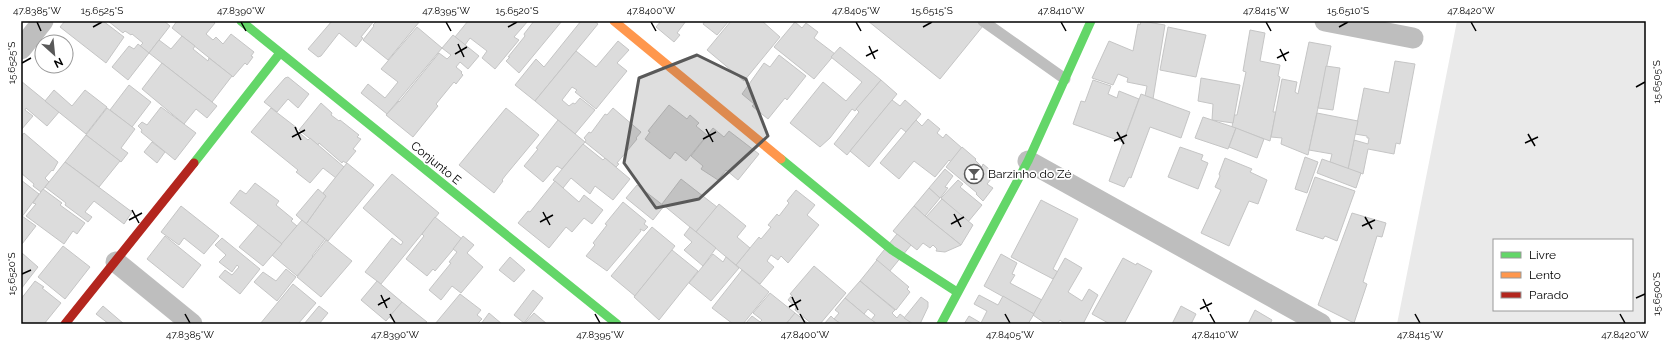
<svg xmlns="http://www.w3.org/2000/svg" width="1667" height="345" font-family="Raleway,sans-serif">
<rect width="100%" height="100%" fill="#fff"/>
<path fill="#eaeaea" fill-rule="evenodd" d="M1457,21H1646V324H1397ZM1494,240H1632V310H1494Z"/>
<g fill="#dcdcdc" stroke="#c5c5c5">
<polygon points="65,21 103,21 124,37 106,63 60,27"/>
<polygon points="108,21 164,21 170,26 149,53 140,46 143,43 132,34 131,35 125,31 123,33"/>
<polygon points="177,21 213,21 215,23 206,34 213,40 216,37 223,44 231,34 254,52 251,56 253,57 247,65 245,63 233,77 172,28"/>
<polygon points="332,21 374,21 361,37 363,38 356,47 339,33 321,56 318,57 308,49"/>
<polygon points="377,21 420,21 388,60 363,40 374,26 373,25"/>
<polygon points="468,21 528,21 514,37 519,40 495,69 482,58 487,51 470,38 465,45 455,37"/>
<polygon points="534,21 562,21 519,73 506,61 510,57 508,57 525,36 524,34"/>
<polygon points="581,21 594,21 598,24 535,101 515,85 536,59 544,67"/>
<polygon points="661,21 686,21 677,33 680,35 674,42 656,27"/>
<polygon points="705,21 729,21 717,35 703,24"/>
<polygon points="731,21 762,21 780,37 744,81 707,50"/>
<polygon points="868,21 987,21 940,79"/>
<polygon points="1141,21 1165,25 1153,99 1145,96 1147,86 1127,82 1128,78 1118,74 1113,85 1092,78 1109,41 1133,51 1138,24 1140,25"/>
<polygon points="795,22 802,28 806,23 818,32 814,38 835,54 814,79 774,47"/>
<polygon points="417,27 442,48 387,114 361,93 368,84 385,98 398,82 381,69"/>
<polygon points="1168,27 1206,35 1196,77 1160,70"/>
<polygon points="1250,30 1265,33 1260,61 1280,65 1278,76 1280,77 1273,112 1276,112 1270,141 1232,127 1234,115 1237,115 1246,72 1243,71"/>
<polygon points="453,35 479,56 468,69 460,62 456,67 462,72 461,73 463,75 456,84 454,82 436,104 438,106 413,137 386,115 399,101 399,102 439,53 447,59 451,55 442,48"/>
<polygon points="182,36 195,46 193,49 208,61 209,58 232,76 212,102 149,53 159,40 171,49"/>
<polygon points="618,41 629,50 617,63 627,71 596,109 575,92 577,90 572,87 562,100 569,106 573,103 575,104 580,98 595,110 575,134 535,101 576,51 596,67"/>
<polygon points="1309,42 1331,46 1308,155 1281,144 1282,138 1271,137 1282,79 1297,82 1295,92 1298,94"/>
<polygon points="138,44 149,53 128,80 112,67 129,46 134,49"/>
<polygon points="840,47 881,80 855,111 852,109 830,138 820,147 790,123 823,82 846,101 862,82 831,57"/>
<polygon points="779,55 806,76 787,100 785,98 768,119 752,106 754,104 742,94 764,63 770,67"/>
<polygon points="1395,61 1415,64 1400,144 1396,143 1394,154 1368,149 1363,174 1348,169 1354,140 1368,144 1369,138 1367,138 1367,136 1355,134 1364,88 1389,93"/>
<polygon points="162,63 217,106 207,118 196,109 184,124 142,89"/>
<polygon points="1326,66 1340,68 1333,110 1318,108"/>
<polygon points="288,77 309,94 298,108 288,99 277,112 264,102 285,78"/>
<polygon points="1201,78 1240,85 1233,123 1212,120 1213,104 1198,101"/>
<polygon points="881,80 897,94 847,155 834,144 859,112 856,109"/>
<polygon points="1093,80 1111,86 1108,94 1117,98 1119,91 1139,99 1123,142 1073,124 1081,101 1085,102"/>
<polygon points="21,81 59,112 47,126 26,108 25,110 33,116 21,130"/>
<polygon points="129,85 151,102 132,127 110,110"/>
<polygon points="54,90 72,106 85,90 107,107 86,134 45,101"/>
<polygon points="1141,94 1190,112 1181,138 1150,127 1131,178 1129,177 1124,187 1109,181"/>
<polygon points="892,100 900,106 905,100 921,114 906,132 901,128 869,167 850,151"/>
<polygon points="321,103 332,113 331,115 339,121 340,120 359,135 357,137 361,139 353,149 356,151 346,163 343,161 342,163 319,143 318,145 299,130"/>
<polygon points="669,105 687,119 690,115 699,123 696,126 707,135 686,161 675,152 670,159 645,139 650,132 648,131"/>
<polygon points="161,107 196,133 175,160 141,132 142,130 138,126 142,122 147,125"/>
<polygon points="107,108 135,129 121,148 128,153 121,162 86,135"/>
<polygon points="271,108 297,128 296,130 308,140 310,138 344,167 336,178 323,168 310,183 296,172 298,170 251,132"/>
<polygon points="506,108 539,135 505,176 502,180 503,181 494,193 459,165"/>
<polygon points="613,108 641,132 636,138 637,139 617,163 619,164 616,167 585,142 586,140 584,138 589,132 591,133 605,114 607,115"/>
<polygon points="1317,113 1358,121 1348,169 1330,162 1332,154 1309,150"/>
<polygon points="1203,117 1236,128 1228,149 1195,138"/>
<polygon points="928,119 940,129 937,133 943,138 946,134 962,148 951,162 949,160 935,177 914,161 899,179 880,163 916,120 922,126"/>
<polygon points="558,120 585,142 562,169 557,166 543,182 524,166 538,149 536,148"/>
<polygon points="713,128 724,137 729,131 759,154 738,180 726,170 718,180 701,169 703,166 691,156"/>
<polygon points="1236,128 1264,139 1257,158 1229,147"/>
<polygon points="24,133 58,162 53,171 52,170 45,178 49,182 41,192 33,186 34,184 21,173 21,137"/>
<polygon points="86,135 120,161 99,187 65,162"/>
<polygon points="152,142 165,152 157,163 144,152"/>
<polygon points="583,144 603,160 605,158 630,179 613,200 595,186 590,194 571,178 563,188 553,180"/>
<polygon points="962,147 976,159 975,160 982,167 983,164 995,174 987,184 993,188 983,201 976,194 977,193 946,167"/>
<polygon points="1180,147 1203,155 1201,160 1208,163 1198,189 1168,177"/>
<polygon points="1305,157 1318,162 1307,193 1295,189"/>
<polygon points="1225,158 1252,169 1250,172 1267,180 1258,204 1249,201 1229,246 1201,233 1221,190 1215,187 1220,176 1219,174"/>
<polygon points="1322,159 1361,173 1356,188 1317,173"/>
<polygon points="65,162 132,212 124,224 94,201 85,212 92,217 88,222 65,205 66,203 45,187"/>
<polygon points="347,163 374,185 328,241 306,224 326,196 323,193"/>
<polygon points="945,169 953,176 945,187 948,188 940,198 929,188"/>
<polygon points="392,174 439,213 381,284 365,272 392,238 401,245 403,242 363,208"/>
<polygon points="1315,177 1355,191 1337,241 1325,236 1323,239 1296,230"/>
<polygon points="681,179 717,207 696,232 662,204"/>
<polygon points="21,180 39,194 21,218"/>
<polygon points="958,180 963,184 960,187 982,205 968,222 941,198"/>
<polygon points="555,181 579,202 584,195 603,210 592,224 584,218 572,232 566,227 549,248 518,223 528,211 530,212"/>
<polygon points="255,183 279,201 276,205 293,219 291,221 297,226 282,244 230,203 240,190 246,194"/>
<polygon points="637,185 664,206 653,220 626,198"/>
<polygon points="929,188 940,198 925,216 914,206"/>
<polygon points="43,189 62,203 60,205 85,223 77,234 73,231 64,244 26,216 36,204 33,203"/>
<polygon points="318,189 326,196 306,224 296,215"/>
<polygon points="796,190 815,205 807,215 819,225 788,263 781,256 778,260 771,255 767,261 774,267 760,284 736,265 759,237 761,239 771,227 768,225 777,214 779,216 789,203 787,201"/>
<polygon points="942,199 973,225 961,245 926,217"/>
<polygon points="1041,200 1078,219 1053,269 1058,272 1053,279 1011,257"/>
<polygon points="623,202 646,221 644,224 648,227 644,231 640,229 641,231 607,271 586,256 595,245 593,243 607,225 605,224"/>
<polygon points="719,204 746,226 737,237 750,248 736,265 696,232"/>
<polygon points="181,206 219,236 204,254 184,238 179,245 161,232"/>
<polygon points="914,206 925,216 961,245 945,252 936,251 937,249 933,245 930,248 923,243 917,250 893,231"/>
<polygon points="1352,213 1386,223 1382,237 1377,236 1363,282 1367,284 1354,323 1318,305"/>
<polygon points="22,216 36,226 22,244 21,218"/>
<polygon points="435,217 462,239 435,271 433,269 427,276 406,259 424,236 422,234"/>
<polygon points="302,220 325,239 312,256 313,257 297,276 272,255"/>
<polygon points="258,225 282,244 263,266 239,247"/>
<polygon points="652,227 675,246 635,296 611,276"/>
<polygon points="690,227 716,248 703,266 684,250 692,242 684,235"/>
<polygon points="897,234 911,245 889,272 876,260"/>
<polygon points="165,236 201,265 183,288 147,259"/>
<polygon points="463,236 474,245 467,253 483,267 461,293 452,286 441,300 429,290 451,263 449,262 457,252 453,249"/>
<polygon points="222,238 260,269 240,294 219,277 225,270 232,275 239,267 237,265 232,272 219,262 226,255 215,245"/>
<polygon points="326,240 352,261 321,297 297,277"/>
<polygon points="63,246 90,267 65,299 38,277"/>
<polygon points="672,250 698,271 659,320 634,297"/>
<polygon points="22,253 38,267 21,289 21,254"/>
<polygon points="713,254 723,262 726,257 739,268 711,301 689,283"/>
<polygon points="1001,254 1017,263 1012,274 1015,275 1010,283 1042,300 1034,314 984,286"/>
<polygon points="510,257 525,270 514,282 499,270"/>
<polygon points="1065,258 1082,268 1068,292 1082,301 1089,289 1098,295 1083,324 1065,324 1060,320 1057,324 1046,324 1033,315"/>
<polygon points="1123,258 1136,265 1137,263 1152,271 1124,324 1110,324 1092,314"/>
<polygon points="877,260 909,287 907,289 910,292 896,310 860,281"/>
<polygon points="814,266 846,293 820,324 812,324 795,310 796,307 788,300 792,295 790,294"/>
<polygon points="286,269 296,277 277,301 254,282 263,272 276,281"/>
<polygon points="742,270 769,292 743,324 733,324 712,308"/>
<polygon points="35,281 44,287 42,288 61,303 44,324 21,324 21,299"/>
<polygon points="377,281 402,302 386,321 361,300"/>
<polygon points="860,281 895,310 892,313 897,318 900,314 913,324 877,324 871,320 875,315 868,309 864,314 845,298"/>
<polygon points="293,284 316,303 298,324 260,324"/>
<polygon points="533,290 543,298 524,323 514,315"/>
<polygon points="770,293 795,313 786,324 745,324 752,316 760,322 762,320 753,313"/>
<polygon points="460,294 481,310 477,315 482,319 477,324 435,324"/>
<polygon points="979,295 998,305 1003,296 1034,314 1028,324 964,324 969,316 981,323 987,311 974,304"/>
<polygon points="921,297 928,302 928,307 920,324 913,324 904,318"/>
<polygon points="845,298 864,314 877,324 841,324 834,319 839,313 835,310"/>
<polygon points="402,302 427,322 425,324 398,324 389,317"/>
<polygon points="103,306 124,324 109,324 96,314"/>
<polygon points="319,306 328,313 319,324 304,324"/>
<polygon points="1181,306 1196,314 1191,324 1172,324"/>
<polygon points="1255,310 1272,320 1270,324 1248,324"/>
<polygon points="489,313 502,324 481,324"/>
<polygon points="534,313 547,324 524,324"/>
<polygon points="795,313 809,324 786,324"/>
<polygon points="831,316 834,319 841,324 824,324"/>
</g>
<g fill="none" stroke-linecap="round" stroke-linejoin="round">
<polyline stroke="#bebebe" stroke-width="11" points="983,21 1065,79"/>
<g stroke="#bebebe" stroke-width="21">
<polyline points="1325,21 1413,38"/>
<polyline points="21,49 43,21"/>
<polyline points="1028,161 1321,324"/>
<polyline points="116,262 192,324"/>
</g>
<g stroke="#63d668" stroke-width="9">
<polyline points="241,21 617,324"/>
<polyline points="781,159 892,250 957,292"/>
<polyline points="194,163 280,53"/>
<polyline points="941,324 1028,161 1091,21"/>
</g>
<polyline stroke="#ff974d" stroke-width="9" points="614,21 781,159"/>
<polyline stroke="#b3261e" stroke-width="9" points="65,324 194,163"/>
</g>
<path fill="#595959" fill-opacity="0.2" stroke="#595959" stroke-width="3" stroke-linejoin="round" d="M697,55L746,79L768,136L699,199L656,208L624,163L639,78Z"/>
<path fill="none" stroke="#000" stroke-width="1.5" d="M37,22L41,31M241,22L246,31M446,22L451,31M651,22L656,31M856,22L861,31M1061,22L1066,31M1266,22L1271,31M1471,22L1476,31M93,27L102,22M508,27L517,22M923,27L932,22M1339,27L1348,22M458,44L464,57M869,46L875,59M1280,49L1286,61M455,54L467,47M866,56L878,50M1277,58L1289,52M22,63L31,58M1636,87L1645,82M295,127L301,140M706,129L713,142M1117,132L1124,144M1528,134L1535,146M292,137L305,130M703,139L716,132M1114,141L1127,135M1525,143L1538,137M132,210L139,223M543,212L550,225M954,214L961,227M1365,217L1372,229M129,220L142,213M540,222L553,215M951,224L964,217M1362,226L1375,220M22,274L31,270M381,295L387,308M792,297L798,310M1636,298L1645,294M1203,299L1209,312M378,305L390,298M789,307L801,300M1200,309L1212,303M185,314L190,323M390,314L395,323M595,314L600,323M800,314L805,323M1005,314L1010,323M1210,314L1215,323M1415,314L1420,323M1620,314L1625,323"/>
<defs>
<symbol id="bar-ring" viewBox="-11 -11 22 22"><circle r="9.5" fill="#fff" stroke="#595959" stroke-width="1.5"/><path d="M-6-5H6L.8 .8V4.5H3.5V6h-7V4.5H-.8V.8Z" fill="#595959"/></symbol>
</defs>
<g fill-rule="evenodd">
<use href="#bar-ring" x="963" y="163" width="22" height="22"/>
</g>
<g text-anchor="middle" dominant-baseline="central" stroke-width="3.5" stroke-linejoin="round" paint-order="stroke">
<g font-size="12" fill="#000" stroke="#fff">
<text transform="translate(436 163) rotate(39)">Conjunto E</text>
</g>
<g font-size="12" fill="#000" stroke="#fff" text-anchor="start">
<text x="988" y="174">Barzinho do Zé</text>
</g>
</g>
<rect width="1667" height="345" fill="none" stroke="#ffffff" stroke-width="44"/>
<rect x="1493" y="239" width="140" height="72" fill="#ffffff" stroke="#999999"/>
<rect x="1501" y="252" width="20" height="6" fill="#63d668" stroke="#999999"/>
<text x="1529" y="259" font-size="12" fill="#000000">Livre</text>
<rect x="1501" y="272" width="20" height="6" fill="#ff974d" stroke="#999999"/>
<text x="1529" y="279" font-size="12" fill="#000000">Lento</text>
<rect x="1501" y="292" width="20" height="6" fill="#b3261e" stroke="#999999"/>
<text x="1529" y="299" font-size="12" fill="#000000">Parado</text>
<g transform="translate(54 54) rotate(153)"><circle r="19" fill="#ffffff" stroke="#999999"/>
<path d="M0-3L7 15L0 10L-7 15Z" fill="#595959"/>
<text y="-6" font-size="11" font-weight="bold" text-anchor="middle" fill="#000000">N</text>
</g>
<rect x="22" y="22" width="1623" height="301" fill="none" stroke="#000" stroke-width="1.5"/>
<g font-size="10" text-anchor="middle" fill="#000">
<text x="37" y="14">47.8385°W</text>
<text x="102" y="14">15.6525°S</text>
<text x="241" y="14">47.8390°W</text>
<text x="446" y="14">47.8395°W</text>
<text x="517" y="14">15.6520°S</text>
<text x="651" y="14">47.8400°W</text>
<text x="856" y="14">47.8405°W</text>
<text x="932" y="14">15.6515°S</text>
<text x="1061" y="14">47.8410°W</text>
<text x="1266" y="14">47.8415°W</text>
<text x="1348" y="14">15.6510°S</text>
<text x="1471" y="14">47.8420°W</text>
<text transform="translate(11 63) rotate(-90)" y="4">15.6525°S</text>
<text transform="translate(1656 82) rotate(-90)" y="4">15.6505°S</text>
<text transform="translate(11 274) rotate(-90)" y="4">15.6520°S</text>
<text transform="translate(1656 294) rotate(-90)" y="4">15.6500°S</text>
<text x="190" y="338">47.8385°W</text>
<text x="395" y="338">47.8390°W</text>
<text x="600" y="338">47.8395°W</text>
<text x="805" y="338">47.8400°W</text>
<text x="1010" y="338">47.8405°W</text>
<text x="1215" y="338">47.8410°W</text>
<text x="1420" y="338">47.8415°W</text>
<text x="1625" y="338">47.8420°W</text>
</g>
</svg>
